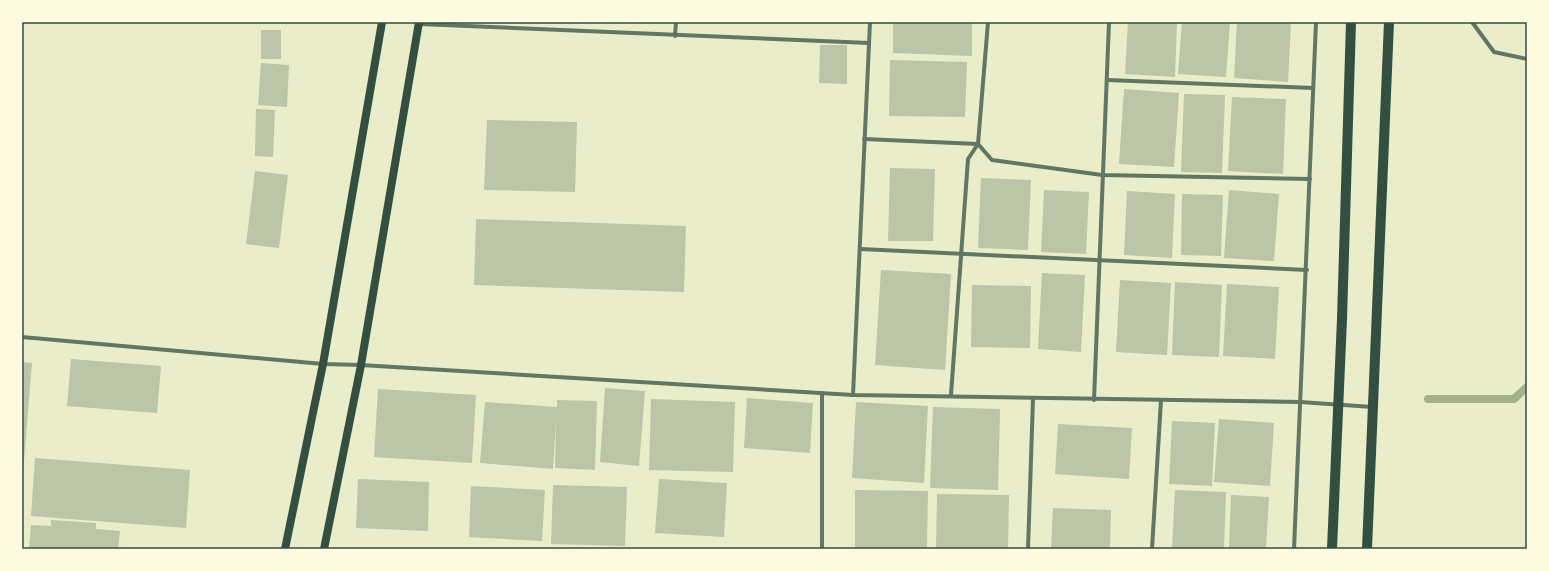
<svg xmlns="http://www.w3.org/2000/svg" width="1549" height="571" font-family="Quicksand,sans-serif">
<rect width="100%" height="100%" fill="#e9edc9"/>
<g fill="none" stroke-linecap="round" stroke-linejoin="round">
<polyline stroke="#a3b18a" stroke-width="8" points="1428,399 1514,399 1527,387"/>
</g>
<g fill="#bcc5a7">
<polygon points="893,22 972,22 972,56 893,53"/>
<polygon points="1128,22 1177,22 1175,77 1125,74"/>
<polygon points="1182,22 1230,22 1226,77 1178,74"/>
<polygon points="1237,22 1291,22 1288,82 1234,78"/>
<rect x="261" y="30" width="20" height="29"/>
<polygon points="820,45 847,45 847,84 819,83"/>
<polygon points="890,60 967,62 965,117 889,116"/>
<polygon points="261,63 289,65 287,107 258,105"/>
<polygon points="1124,89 1179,93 1174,167 1119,164"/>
<polygon points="1184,94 1225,95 1222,173 1181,172"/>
<polygon points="1232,97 1286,99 1283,174 1228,171"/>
<polygon points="256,109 275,110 273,157 255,156"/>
<polygon points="487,120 577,122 575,192 484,190"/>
<polygon points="890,168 935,169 933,241 888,241"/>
<polygon points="255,171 288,175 279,248 246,244"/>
<polygon points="981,178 1031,180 1028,250 978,248"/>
<polygon points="1044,190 1089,192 1086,254 1041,252"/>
<polygon points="1229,190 1279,194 1274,261 1224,258"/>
<polygon points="1127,191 1175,194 1172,258 1124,255"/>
<polygon points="1182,194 1223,195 1221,256 1181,255"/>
<polygon points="476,219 686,226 684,292 474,285"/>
<polygon points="881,270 951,274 945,370 875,365"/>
<polygon points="1042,273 1085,275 1081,352 1038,349"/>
<polygon points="1120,280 1171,283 1167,355 1116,352"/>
<polygon points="1175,282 1222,285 1219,357 1172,355"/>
<polygon points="1227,284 1279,287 1275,359 1223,356"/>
<polygon points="972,285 1031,286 1030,348 971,347"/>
<polygon points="71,359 161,366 157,413 67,406"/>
<polygon points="22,362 32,363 23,473 22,473"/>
<polygon points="605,388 645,391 639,466 600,462"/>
<polygon points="378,389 476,395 472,463 374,457"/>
<polygon points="747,398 813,403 810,453 744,448"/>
<polygon points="651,399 735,402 733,472 649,470"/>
<polygon points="557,400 597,401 595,470 555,468 556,421 553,469 480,463 485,402 557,407"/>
<polygon points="856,402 928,406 924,483 852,478"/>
<polygon points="933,407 1000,409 998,490 930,488"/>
<polygon points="1219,419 1274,423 1270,486 1214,482"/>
<polygon points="1172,421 1215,423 1212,486 1169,484"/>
<polygon points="1058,424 1132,428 1129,479 1055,474"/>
<polygon points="35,458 190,470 186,528 31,516"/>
<polygon points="358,479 429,482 428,531 356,528"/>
<polygon points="659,479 727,483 724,537 655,533"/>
<polygon points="553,485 627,487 625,546 551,544"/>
<polygon points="471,486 545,490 542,541 469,537"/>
<polygon points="855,490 928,491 927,549 855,549"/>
<polygon points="1175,490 1226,492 1224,549 1172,549"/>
<polygon points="937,494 1009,495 1008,549 936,549"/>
<polygon points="1231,495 1269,497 1266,549 1229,549"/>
<polygon points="1053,508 1111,510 1110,549 1051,549"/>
<polygon points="51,520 96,523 96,529 120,531 118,549 29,549 31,525 51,526"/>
</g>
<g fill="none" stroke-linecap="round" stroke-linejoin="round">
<g stroke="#617663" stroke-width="4">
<polyline points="1472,22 1494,52 1527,59"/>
<polyline points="419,24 869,43"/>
<polyline points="675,36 676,22"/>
<polyline points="1107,80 1313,88"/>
<polyline points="864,139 978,144 992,160 1102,175 1310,179"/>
<polyline points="860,249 1307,270"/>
<polyline points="22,337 323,364 361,365 853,395 1300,402 1373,407"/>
<polyline points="822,393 822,549"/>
<polyline points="853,395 870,22"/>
<polyline points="951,395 968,159 978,144 988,22"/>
<polyline points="1094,400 1109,22"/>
<polyline points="1028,549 1033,399"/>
<polyline points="1152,549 1161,400"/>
<polyline points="1294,549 1316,22"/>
</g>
<g stroke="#344e41" stroke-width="8">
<polyline points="285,549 323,364 382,22"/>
<polyline points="324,549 361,365 419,22"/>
</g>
<g stroke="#344e41" stroke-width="10">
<polyline points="1332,549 1342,319 1351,22"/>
<polyline points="1367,549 1389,22"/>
</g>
</g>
<rect width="1549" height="571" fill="none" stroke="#fefae0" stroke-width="46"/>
<rect x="23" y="23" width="1503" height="525" fill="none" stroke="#344e41" stroke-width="1.5"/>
</svg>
